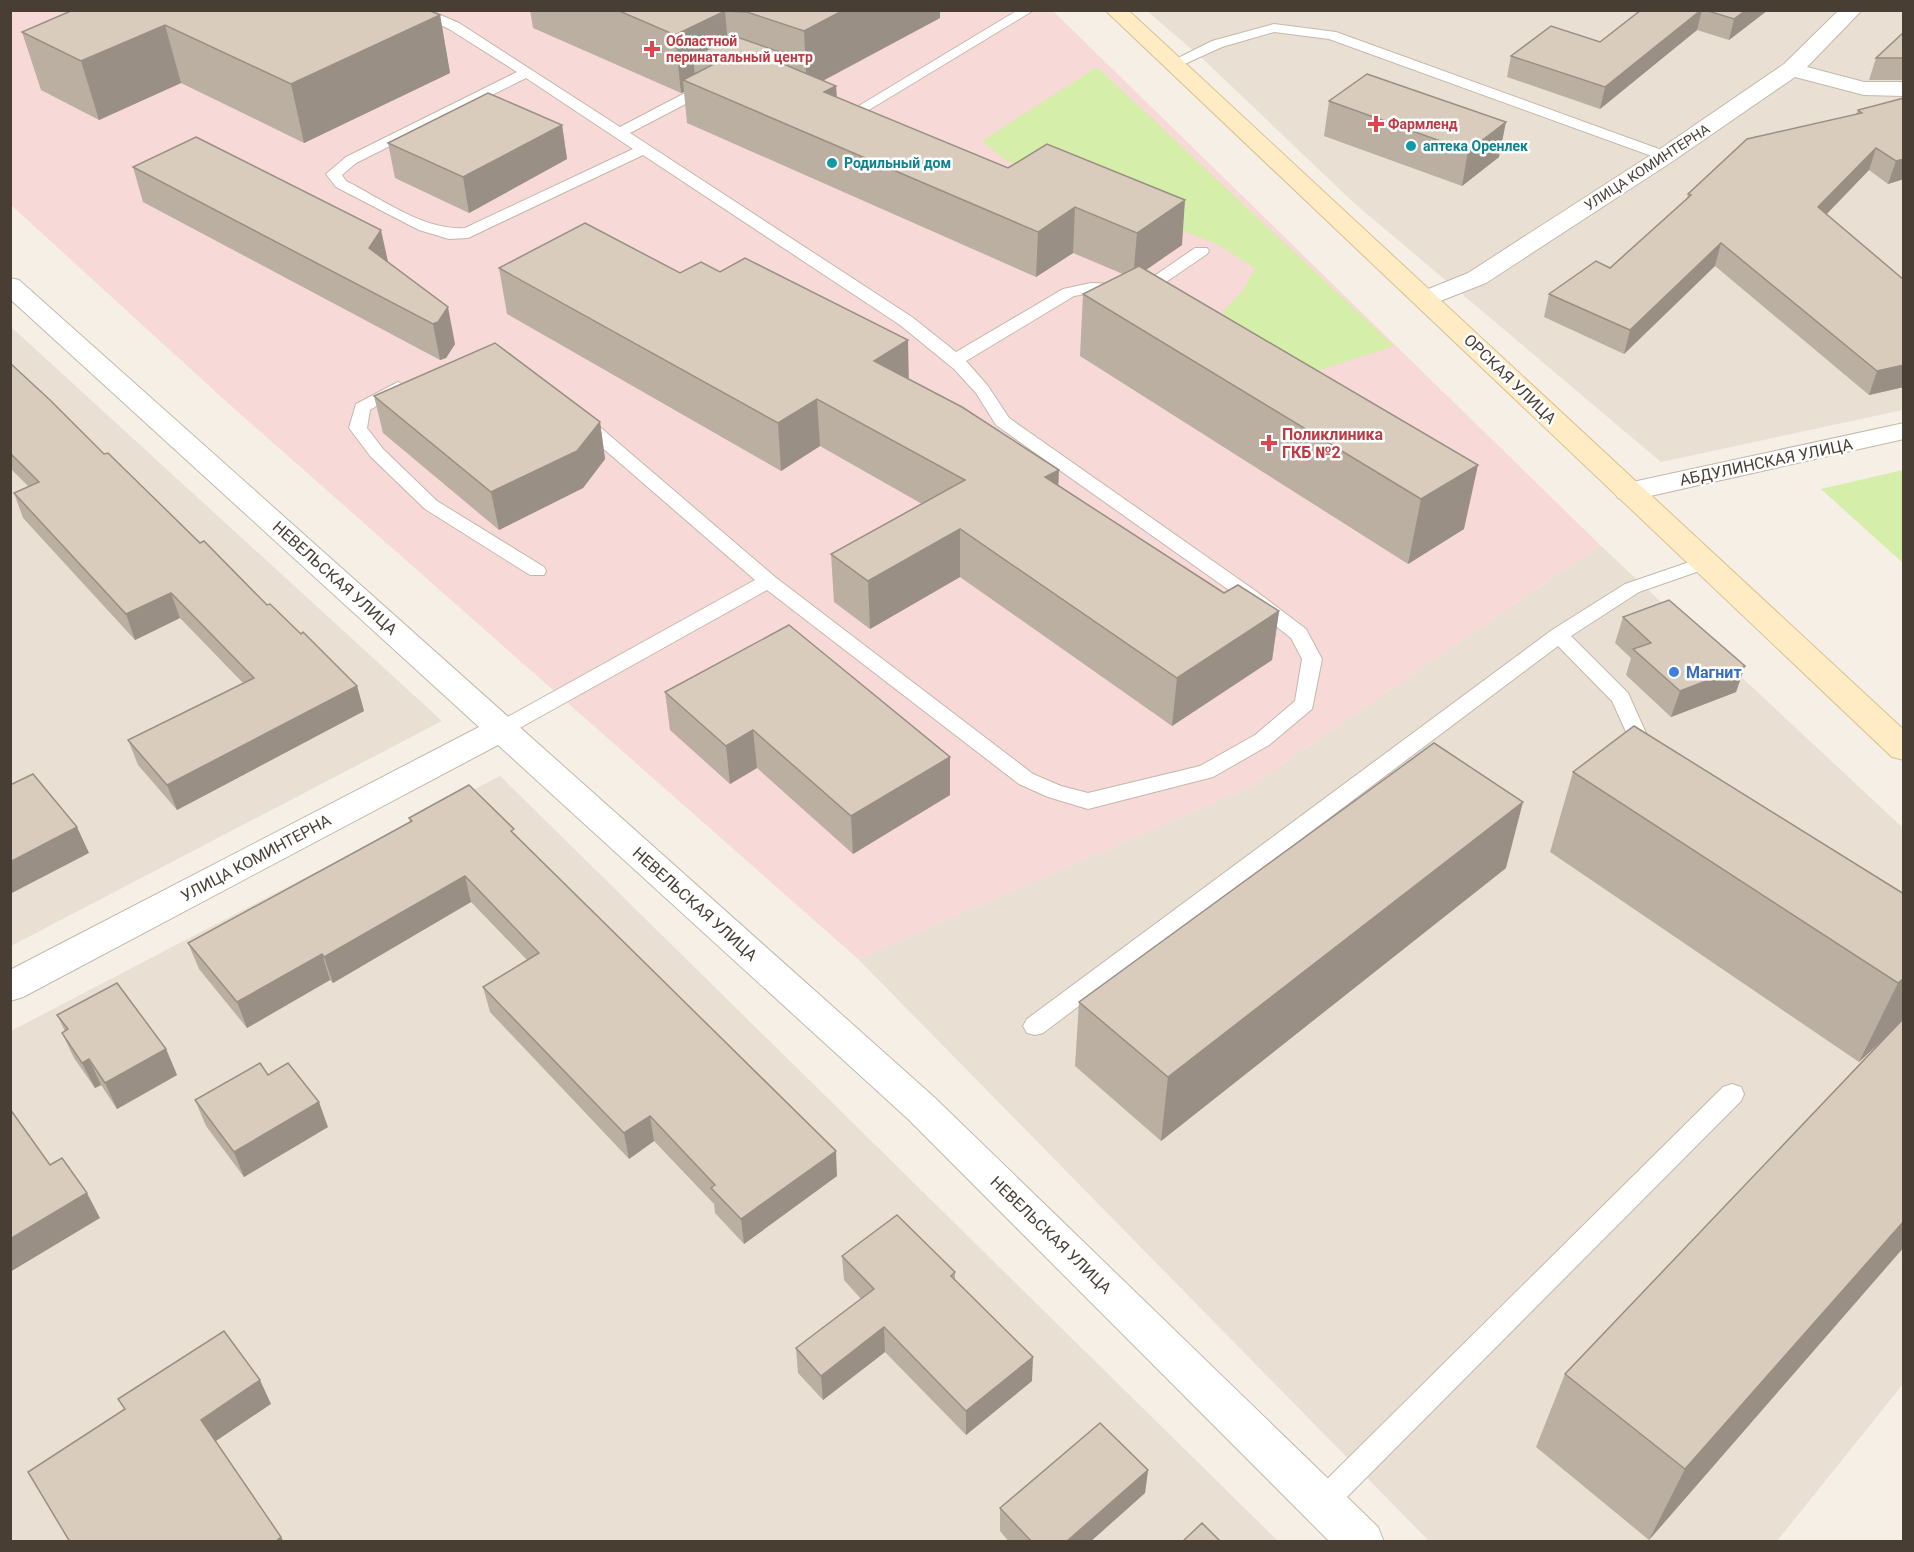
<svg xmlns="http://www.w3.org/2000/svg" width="1914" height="1552" font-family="Roboto,sans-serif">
<rect width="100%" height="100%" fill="#f5efe5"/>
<g fill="#e9e0d3">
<polygon points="1147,11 1903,11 1903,410 1661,462 1354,203 1203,59"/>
<polygon points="10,326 442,721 11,946 10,946"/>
<polygon points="1600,545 1903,828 1903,1384 1777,1541 1429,1541 858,959 1249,787"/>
<polygon points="500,776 1278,1541 11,1542 11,1031"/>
</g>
<polygon fill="#f7d9d7" points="10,11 1053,11 1600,545 1249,787 858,959 229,404 11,205"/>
<g fill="#d5eea9">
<polygon points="1097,67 1394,346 1320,370 1259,366 1226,336 1223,311 1244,289 1255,268 1217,244 1146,217 1037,167 1008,162 982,141"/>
<polygon points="1903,470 1904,470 1903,563 1821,489"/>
</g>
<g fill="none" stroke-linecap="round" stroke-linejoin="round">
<defs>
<g id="service">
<path d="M410,10H429L459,23L620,127L706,82H716V88L630,133L912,317L956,352L1063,289L1091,283L1141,285L1195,248H1207L1209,251L1207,254L1150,293H1091L1074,296L966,361L988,386L1009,418L1257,592L1306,629L1322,659L1312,709L1269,745L1213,777L1088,809L1048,797L1019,784L767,590L509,734H495L492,729L495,724L755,580L575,424L572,420L581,415L587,416L775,577L1033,774L1061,786L1088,793L1200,766L1255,735L1295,701L1302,659L1291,638L1243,600L996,425L976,393L954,369L900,325L643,155L468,238L449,239L419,230L336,187L326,174L346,157L517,72L449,29ZM526,78L633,149L465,228C424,231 382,199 346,181L342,175L356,163Z"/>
<polygon points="1018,10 1034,10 859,116 854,117 847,113"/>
<polygon points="1274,24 1336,32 1670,153 1672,156 1670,159 1660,159 1329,39 1274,32 1222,47 1176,68 1171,69 1164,65 1212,41"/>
<polygon points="398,382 407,387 370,410 367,428 383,449 437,501 544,567 546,571 544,575 530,575 425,509 371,457 352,432 349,428 356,404"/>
<polygon points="1704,557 1711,559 1713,563 1711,567 1639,592 1571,636 1628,693 1654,751 1651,756 1644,758 1637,756 1612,701 1558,646 1043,1033 1035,1035 1027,1033 1023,1026 1027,1019 1552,630 1625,584"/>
<polygon points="1732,1084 1741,1087 1744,1094 1741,1101 1334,1510 1324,1514 1314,1510 1310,1501 1314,1492 1723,1087"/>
</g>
<g id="minor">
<polygon points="1839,10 1862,10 1807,67 1864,82 1904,82 1904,96 1864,95 1795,77 1673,161 1486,283 1425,307 1416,304 1412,299 1416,294 1468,273 1657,151 1784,64"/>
<polygon points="10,278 19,280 934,1097 1378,1527 1384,1542 1330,1542 908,1119 498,745 23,997 10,1001 10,970 479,727 10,299"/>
<polygon points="1904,423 1904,439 1628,501 1618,498 1614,492 1618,486 1628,483"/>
</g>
<polygon id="secondary" points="1105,10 1128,10 1904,730 1904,760 1892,757"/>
</defs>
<use href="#service" stroke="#c4b8aa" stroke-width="2"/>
<use href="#minor" stroke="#c4b8aa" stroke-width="2"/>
<use href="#secondary" stroke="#d9c090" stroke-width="2"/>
<use href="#service" fill="#fff" fill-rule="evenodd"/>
<use href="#minor" fill="#fff" fill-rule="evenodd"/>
<use href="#secondary" fill="#ffecc5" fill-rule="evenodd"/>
</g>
<g fill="#bbafa2">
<polygon points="73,10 440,15 450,73 304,143 181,83 99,120 41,90 22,32"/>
<polygon points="530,10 940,10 940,18 823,81 836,86 837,97 1182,245 1145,270 1464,529 1408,564 1080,356 1083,294 1123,274 1073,253 1036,277 687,123 684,92 681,93 533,28"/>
<polygon points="1641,10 1768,10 1729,40 1697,30 1600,109 1507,77 1511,56 1600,42"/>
<polygon points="1904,32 1904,80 1869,80 1876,58"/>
<polygon points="1904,98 1904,179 1888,184 1869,170 1827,214 1904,387 1869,395 1715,266 1624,354 1544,317 1549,294 1610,268 1687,199 1688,194 1856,114 1858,110"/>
<polygon points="1329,101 1499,157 1462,186 1324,136"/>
<polygon points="562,125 567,159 469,213 395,178 388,143"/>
<polygon points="133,167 388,262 455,344 446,358 440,360 143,202"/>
<polygon points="499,268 680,273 908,379 1058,485 1224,593 1279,611 1272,660 1172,726 960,577 870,629 834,602 831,554 922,504 820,446 781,471 507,314"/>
<polygon points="10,363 104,454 267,605 301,634 357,686 364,711 177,810 138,765 128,740 243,683 180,618 135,640 23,518 14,493 29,487 10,468"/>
<polygon points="374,396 600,422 605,459 583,488 499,530 383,433"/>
<polygon points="1623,617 1745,666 1736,692 1671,717 1626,675 1631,658 1615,643"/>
<polygon points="665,692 950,795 853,854 757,768 730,784 670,730"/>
<polygon points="1573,772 1904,894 1904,1247 1649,1540 1536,1447 1565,1374 1888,1035 1859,1062 1550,852"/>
<polygon points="409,818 515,836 837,1176 744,1244 715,1213 714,1204 654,1141 629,1159 490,1012 483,987 527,960 471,902 333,983 330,980 247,1028 199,969 188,943 410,822"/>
<polygon points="1506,868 1161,1141 1075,1066 1079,1002"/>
<polygon points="57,1015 166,1049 177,1075 117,1109 101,1085 95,1088 74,1058 62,1033 65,1031"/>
<polygon points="268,1075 328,1127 244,1177 206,1126 195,1100"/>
<polygon points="842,1256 955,1272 955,1279 1032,1381 966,1435 885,1352 823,1400 798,1373 796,1348 861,1299 844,1280"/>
<polygon points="1148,1470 1145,1493 1090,1542 1009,1542 1000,1531 1000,1508"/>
</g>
<g fill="#998f84">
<polygon points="844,10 940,10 940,18 807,89 804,31"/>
<polygon points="1701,10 1702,10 1697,30 1600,109 1605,87"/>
<polygon points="1746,10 1768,10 1729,40 1734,19"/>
<polygon points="725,11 730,69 712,65 693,57 696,85 683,80 684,92 681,93 675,35"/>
<polygon points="440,15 450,73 304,143 291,84"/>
<polygon points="165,25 181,83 99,120 81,61"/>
<polygon points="788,55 791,98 776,61"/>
<polygon points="836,86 838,130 824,92"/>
<polygon points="1506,122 1499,157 1462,186 1468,151"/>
<polygon points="562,125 567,159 469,213 463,177"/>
<polygon points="1876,148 1869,170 1811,230 1818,207"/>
<polygon points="1904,159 1904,179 1888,184 1896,161"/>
<polygon points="1185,200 1182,245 1133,279 1137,233"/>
<polygon points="1075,207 1073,253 1036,277 1038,232"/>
<polygon points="381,230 389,266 369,248"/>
<polygon points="1721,243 1715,266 1624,354 1630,330"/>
<polygon points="448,307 455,344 446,358 440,360 433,324"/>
<polygon points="908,340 909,387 874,361"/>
<polygon points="1904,365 1904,387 1869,395 1877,371"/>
<polygon points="817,399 820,446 781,471 778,423"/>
<polygon points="600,422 605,459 583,488 499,530 491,492"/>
<polygon points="1478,465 1464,529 1408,564 1421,499"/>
<polygon points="1059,470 1057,517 1045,477"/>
<polygon points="960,529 960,577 870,629 868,581"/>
<polygon points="171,593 180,618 135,640 126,614"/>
<polygon points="1279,611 1272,660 1172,726 1177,678"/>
<polygon points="1745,666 1736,692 1671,717 1680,691"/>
<polygon points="357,686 364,711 177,810 167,785"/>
<polygon points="753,730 757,768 730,784 726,746"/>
<polygon points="950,757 950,795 853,854 851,816"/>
<polygon points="1523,802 1506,868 1161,1141 1168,1077"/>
<polygon points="77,827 89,853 10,894 10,862"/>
<polygon points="465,876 471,902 333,983 324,957"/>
<polygon points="322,954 330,980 247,1028 237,1002"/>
<polygon points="1904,978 1904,1020 1859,1062 1898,983"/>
<polygon points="166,1049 177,1075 117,1109 105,1083"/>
<polygon points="89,1059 101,1085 95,1088 82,1063"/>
<polygon points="319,1102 328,1127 244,1177 234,1152"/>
<polygon points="650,1116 654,1141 629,1159 624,1133"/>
<polygon points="836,1151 837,1176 744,1244 741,1219"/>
<polygon points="87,1193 100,1218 10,1272 10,1239"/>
<polygon points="1904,1221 1904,1247 1649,1540 1685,1469"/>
<polygon points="884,1327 885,1352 823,1400 821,1376"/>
<polygon points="1033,1357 1032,1381 966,1435 966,1411"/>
<polygon points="260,1380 271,1404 213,1443 201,1420"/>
<polygon points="1148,1470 1145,1493 1090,1542 1066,1542"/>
<polygon points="281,1537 284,1542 275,1542"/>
</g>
<g fill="#daccbc" stroke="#998f84" stroke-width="1.5">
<polygon points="73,10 428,10 440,15 291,84 165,25 81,61 22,32"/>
<polygon points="617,10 844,10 804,31 747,12 725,11 675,35"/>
<polygon points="1641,10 1701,10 1605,87 1511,56 1551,26 1600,42"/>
<polygon points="1705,10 1746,10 1734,19"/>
<polygon points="1904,32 1904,58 1876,58"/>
<polygon points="730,38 740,38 788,55 776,61 836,86 824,92 1008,168 1047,144 1185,200 1137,233 1075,207 1038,232 683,80 712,65 693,57"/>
<polygon points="1367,74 1506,122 1468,151 1329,101"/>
<polygon points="488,93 562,125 463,177 388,143"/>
<polygon points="1904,98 1904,159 1896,161 1876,148 1818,207 1904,280 1904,365 1877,371 1721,243 1630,330 1549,294 1596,261 1610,268 1691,195 1688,194 1747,139 1862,113 1858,110"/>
<polygon points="196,137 381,230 369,248 448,307 438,322 433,324 133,167"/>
<polygon points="585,223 680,273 701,262 720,272 745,258 908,340 874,361 962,407 1059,470 1045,477 1224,593 1238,585 1279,611 1177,678 960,529 868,581 831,554 965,480 817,399 778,423 499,268"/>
<polygon points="1139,266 1478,465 1421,499 1083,294"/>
<polygon points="495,343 600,422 577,451 491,492 374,396"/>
<polygon points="10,363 50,400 104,454 108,453 200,543 204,541 267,605 270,604 301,634 303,632 357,686 167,785 128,740 254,678 171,593 126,614 14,493 39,482 10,453"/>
<polygon points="1669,600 1745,666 1680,691 1633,649 1651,643 1623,617"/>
<polygon points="789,625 950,757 851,816 753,730 726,746 665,692"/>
<polygon points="1634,726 1904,894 1904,978 1898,983 1573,772"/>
<polygon points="1434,743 1523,802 1168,1077 1079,1002"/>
<polygon points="33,774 77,827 10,862 10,785"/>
<polygon points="469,785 514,829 511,831 836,1151 741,1219 711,1188 715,1185 650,1116 624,1133 483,987 539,953 465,876 324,957 322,954 237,1002 188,943 412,821 409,818"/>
<polygon points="117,983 166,1049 105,1083 89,1059 82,1063 62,1033 68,1029 57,1015"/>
<polygon points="1904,1018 1904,1221 1685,1469 1565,1374"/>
<polygon points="260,1063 268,1075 288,1063 319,1102 234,1152 195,1100"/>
<polygon points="10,1109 50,1165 62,1158 87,1193 10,1239"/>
<polygon points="897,1215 955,1272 951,1276 1033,1357 966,1411 884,1327 821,1376 796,1348 874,1289 842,1256"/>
<polygon points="224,1331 260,1380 201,1420 281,1537 275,1542 70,1542 28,1472 125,1409 118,1399"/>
<polygon points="1100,1423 1148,1470 1066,1542 1032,1542 1000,1508"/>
<polygon points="1202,1523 1221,1542 1182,1542"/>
</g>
<g fill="#e0444e" stroke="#fff" stroke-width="2">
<path d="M649 40h6v6h6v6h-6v6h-6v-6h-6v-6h6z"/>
<path d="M1373 115h6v6h6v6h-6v6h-6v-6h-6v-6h6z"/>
<path d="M1266 434h6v6h6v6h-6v6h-6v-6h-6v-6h6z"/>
</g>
<g fill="#0f9aa8" stroke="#fff" stroke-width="2">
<circle cx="1411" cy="146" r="6"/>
<circle cx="832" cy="163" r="6"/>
</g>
<circle fill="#3f7fe0" stroke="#fff" stroke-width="2" cx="1674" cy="672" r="6"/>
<g text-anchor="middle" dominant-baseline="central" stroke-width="5" stroke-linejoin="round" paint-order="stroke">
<g font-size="14" font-weight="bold" fill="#be3a42" stroke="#fff" text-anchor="start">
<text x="666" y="41">Областной<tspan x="666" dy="16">перинатальный центр</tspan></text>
<text x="1388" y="124">Фармленд</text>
</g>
<g font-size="14" font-weight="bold" fill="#0d838f" stroke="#fff" text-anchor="start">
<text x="1423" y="146">аптека Оренлек</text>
<text x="844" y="163">Родильный дом</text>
</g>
<g font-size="14" fill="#483e34" stroke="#fff">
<text transform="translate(1647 167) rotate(-33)">УЛИЦА КОМИНТЕРНА</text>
</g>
<g font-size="16" fill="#483e34" stroke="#fff">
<text transform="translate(1510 379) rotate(44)">ОРСКАЯ УЛИЦА</text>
<text transform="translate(1766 462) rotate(-12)">АБДУЛИНСКАЯ УЛИЦА</text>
<text transform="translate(335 578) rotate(42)">НЕВЕЛЬСКАЯ УЛИЦА</text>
<text transform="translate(256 858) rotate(-28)">УЛИЦА КОМИНТЕРНА</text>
<text transform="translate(695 904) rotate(42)">НЕВЕЛЬСКАЯ УЛИЦА</text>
<text transform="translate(1051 1235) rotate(44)">НЕВЕЛЬСКАЯ УЛИЦА</text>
</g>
<g font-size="16" font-weight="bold" fill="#be3a42" stroke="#fff" text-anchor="start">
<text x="1282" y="434">Поликлиника<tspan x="1282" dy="18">ГКБ №2</tspan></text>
</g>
<g font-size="16" font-weight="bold" fill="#366cbe" stroke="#fff" text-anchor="start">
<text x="1686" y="672">Магнит</text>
</g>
</g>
<rect width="1914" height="1552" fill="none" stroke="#483e34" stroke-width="24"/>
</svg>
